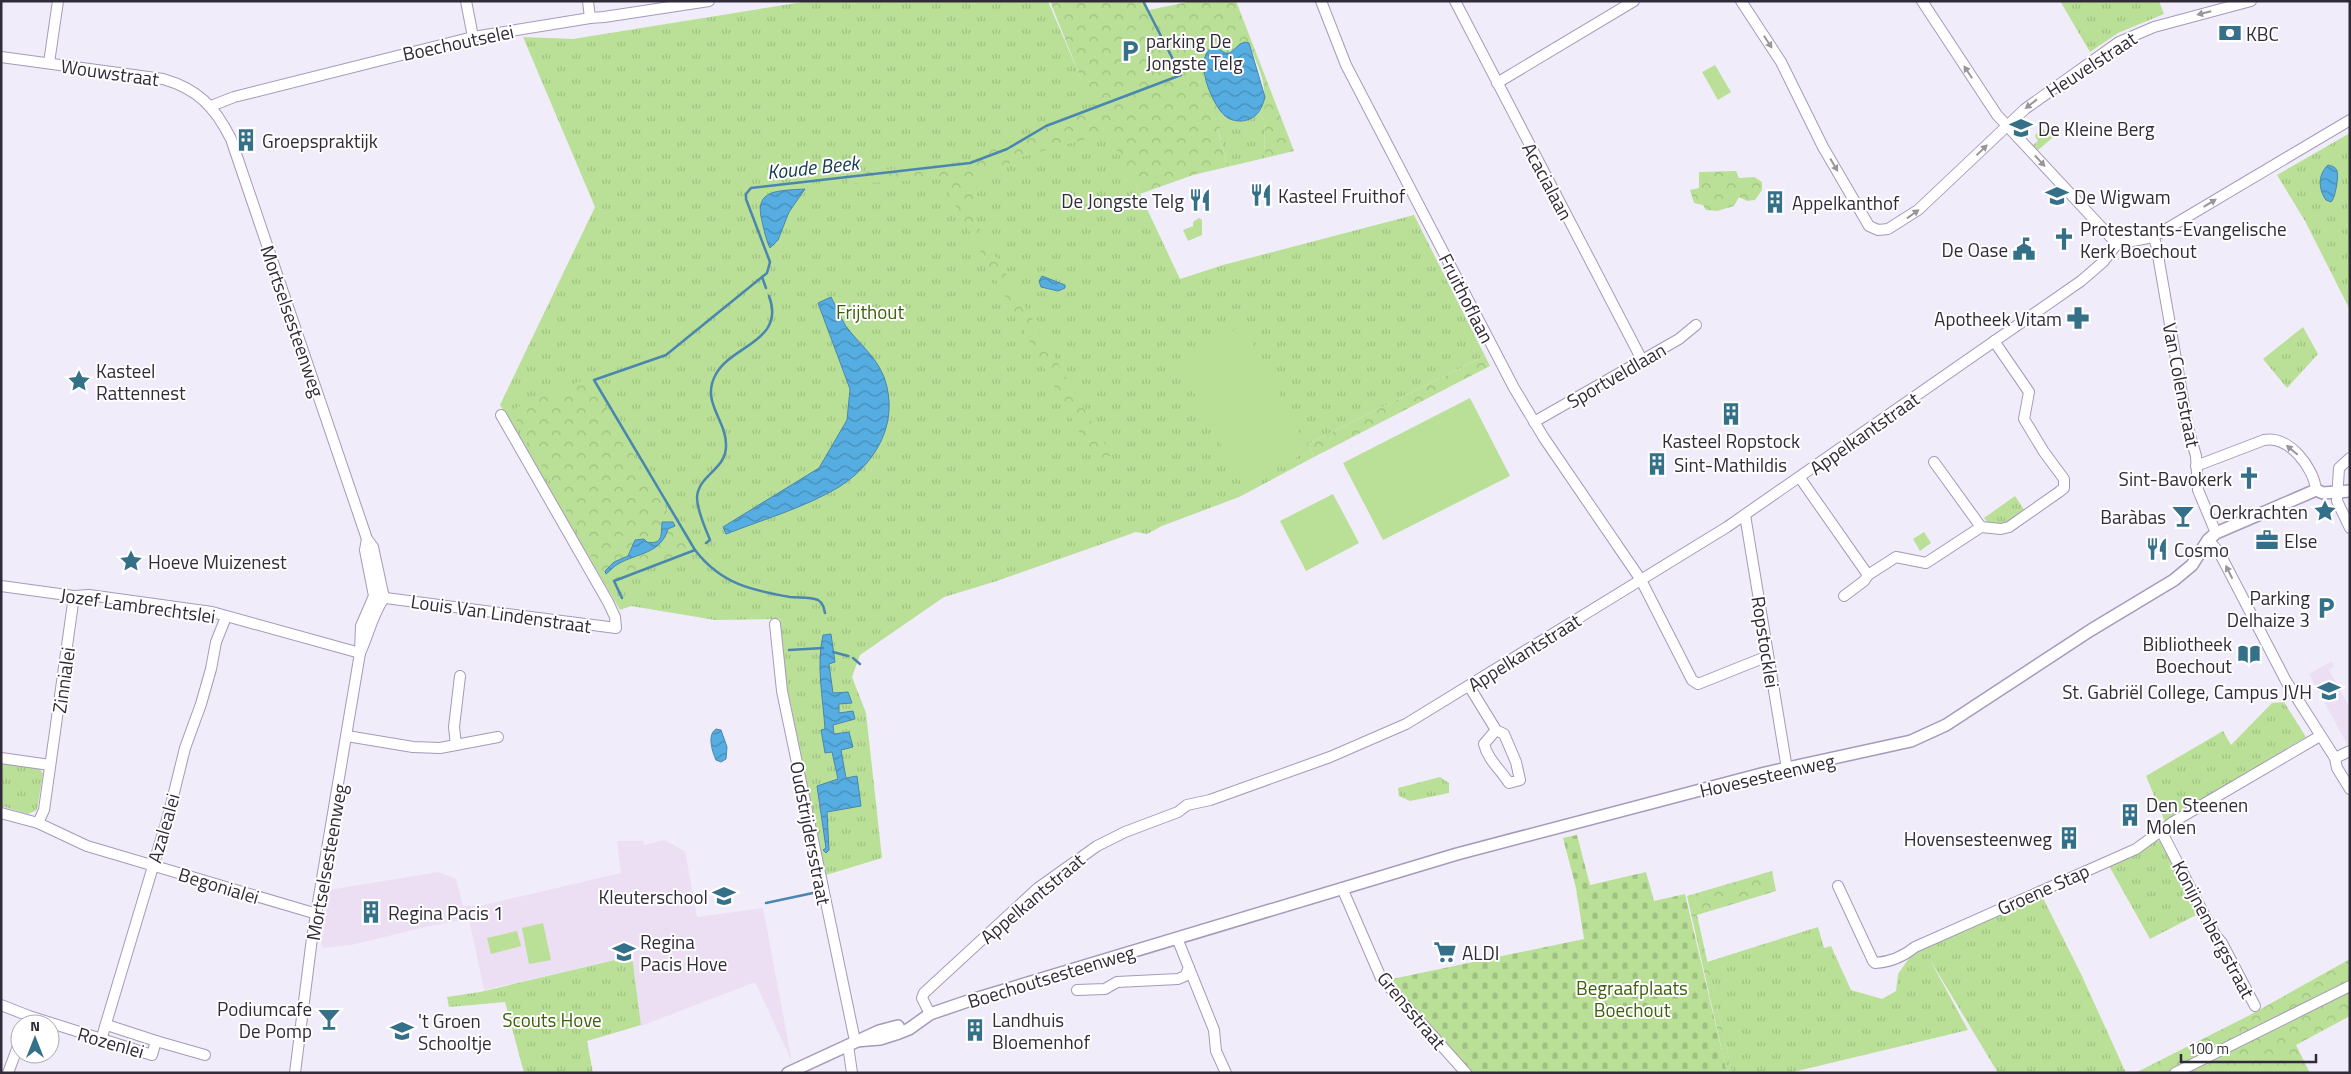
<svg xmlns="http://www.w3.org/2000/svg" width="2351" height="1074" font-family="'Titillium Web',sans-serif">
<defs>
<pattern id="grass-tufts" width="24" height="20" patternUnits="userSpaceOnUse" patternTransform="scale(1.25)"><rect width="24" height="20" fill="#b9e096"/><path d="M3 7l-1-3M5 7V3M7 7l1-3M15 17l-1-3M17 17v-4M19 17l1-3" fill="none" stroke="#a0c082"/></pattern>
<pattern id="forest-crowns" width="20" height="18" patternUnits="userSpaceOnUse" patternTransform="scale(1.25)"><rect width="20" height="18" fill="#b9e096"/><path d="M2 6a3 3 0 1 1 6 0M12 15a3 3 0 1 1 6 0" fill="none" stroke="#a0c082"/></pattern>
<pattern id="cemetery-stones" width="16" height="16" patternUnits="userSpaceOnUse" patternTransform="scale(1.25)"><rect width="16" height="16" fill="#b9e096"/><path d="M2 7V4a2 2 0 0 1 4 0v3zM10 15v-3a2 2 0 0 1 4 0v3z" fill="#a0c082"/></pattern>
<pattern id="water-waves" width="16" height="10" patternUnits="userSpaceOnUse" patternTransform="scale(1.25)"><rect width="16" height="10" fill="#55ade1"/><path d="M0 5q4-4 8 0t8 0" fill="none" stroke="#478db7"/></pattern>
</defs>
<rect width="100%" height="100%" fill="#f1ecfa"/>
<g fill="#ecdff3">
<polygon points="2332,661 2334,666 2329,670 2350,708 2350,743 2347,744 2309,674"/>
<polygon points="664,840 685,851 697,917 763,908 792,1062 755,982 641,1026 632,956 484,990 469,919 430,926 351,945 323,948 321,942 329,890 438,872 456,879 463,906 479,906 621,873 617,841 643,841 644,845"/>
</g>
<g fill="url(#grass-tufts)">
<polygon points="809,1 1048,1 1093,107 1109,132 1140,194 1180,279 1223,265 1414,215 1485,356 1308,444 1314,457 1239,497 1162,526 1147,534 1136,532 997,581 944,597 860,655 852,677 866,713 882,858 826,875 785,677 780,619 715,620 631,606 620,610 500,405 595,207 523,37 573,39"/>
<polygon points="2060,1 2159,1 2164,14 2118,33 2090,52"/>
<polygon points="1258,113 1264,120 1265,158 1231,166 1226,161 1218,129 1227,118 1243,121"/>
<polygon points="2041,127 2046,132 2052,127 2057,134 2038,150 2033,145 2038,141 2035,136"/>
<polygon points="2350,133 2350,310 2305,221 2277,175"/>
<polygon points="1199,218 1202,220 1202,235 1188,241 1183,230 1193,226 1193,222"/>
<polygon points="2303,327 2318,354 2287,388 2263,359"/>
<polygon points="2015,496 2025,511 2004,525 1988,523 1984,518"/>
<polygon points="2284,702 2306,737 2165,822 2146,776 2223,731 2231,745 2272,703"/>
<polygon points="1,763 38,766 43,774 37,810 28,814 1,806"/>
<polygon points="1440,777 1449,783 1449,793 1410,801 1399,796 1398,788"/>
<polygon points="2155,840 2161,841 2178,873 2177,877 2198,914 2150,939 2108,864"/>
<polygon points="2041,894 2081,974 2126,1073 1998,1073 1929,958 1968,1030 1789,1073 1732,1073 1707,962 1818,927 1824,948 1831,946 1851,990 1882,999 1896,991 1898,974 1912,954"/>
<polygon points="632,956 641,1025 587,1041 593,1073 524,1073 505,1002 449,1007 447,997 480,992"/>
</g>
<g fill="url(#forest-crowns)">
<path d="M1050,1H1145L1149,10L1192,1H1236L1294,151L1265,158L1264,120L1258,113C1274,95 1256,63 1249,43L1236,47L1230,53L1225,54L1222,50L1221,113L1227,118L1218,130L1226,161L1231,166L1193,175L1140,194L1108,133L1024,156L977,180V204L970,212L1111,455L1096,463L941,179L848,184L846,174L966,161L1092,107Z"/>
<polygon points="1736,171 1739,178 1754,177 1762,182 1762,190 1755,200 1747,201 1739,197 1734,206 1717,211 1706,210 1703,205 1694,203 1690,190 1699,188 1699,172"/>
<polygon points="1485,356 1490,366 1314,457 1308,444"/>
<polygon points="588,378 690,549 608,587 511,410"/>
<polygon points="1772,871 1776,891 1697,915 1732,1073 1727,1073 1687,896"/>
<polygon points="2350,959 2350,1016 2296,1045 2310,1073 2135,1073 2250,1015"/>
</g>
<polygon fill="url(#cemetery-stones)" points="1577,835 1590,885 1646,872 1654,901 1685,894 1727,1073 1471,1073 1387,980 1584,939 1576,888 1563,838"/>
<g fill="#b9e096">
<polygon points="1715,65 1731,92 1718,100 1702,72"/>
<polygon points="1243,325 1309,451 1242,485 1177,360"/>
<polygon points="1470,398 1510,476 1383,540 1343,463"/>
<polygon points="1333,494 1359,543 1306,571 1280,521"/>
<polygon points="1924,532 1931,543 1920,551 1913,539"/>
<polygon points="543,923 551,960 529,964 522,928"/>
<polygon points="517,931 521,946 491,954 487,938"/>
</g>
<g fill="url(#water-waves)" stroke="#4a86af">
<path d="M1245,42L1249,43L1265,97C1262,108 1258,117 1247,120C1241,122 1233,121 1228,118C1213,110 1189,52 1216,47L1225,53H1230L1240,44Z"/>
<path d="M2328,165C2332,166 2336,167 2337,171C2339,177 2335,199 2331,202L2326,200C2318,189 2318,174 2328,165Z"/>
<path d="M805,189L789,212L778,240L770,248C766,240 764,230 762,221C753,188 780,191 805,189Z"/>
<polygon points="1042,276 1065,285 1065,288 1058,291 1041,287 1039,281"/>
<path d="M831,297C836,306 840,316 845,325C858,343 876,356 884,377C900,421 877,463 839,487C806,507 762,520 726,534L723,527L819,468L847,420L850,389L818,303Z"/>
<path d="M662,522H673L675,526L668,529C661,554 637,553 618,564C614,566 610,571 606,574L605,571L614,562L628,556L635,540L644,539L647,542C663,545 661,535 662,522Z"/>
<path d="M831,634L835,662L829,664L833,693L848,692L852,703L839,704V713L853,711L855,719L833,725L834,734L849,732L853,747L841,750L846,778L857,776L861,806L827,812L829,850L826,853L823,850L826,848L817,786L838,779L832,752L825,753L821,730L825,729C823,698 816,665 823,635Z"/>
<path d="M716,729L721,730L727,747L726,759L721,762L716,760C712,751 707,735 716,729Z"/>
</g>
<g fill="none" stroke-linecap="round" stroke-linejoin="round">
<g stroke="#4a86af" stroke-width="2.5">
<polyline points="762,277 766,288"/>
<path d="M706,543L710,540C705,527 697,511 697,497C699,474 726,470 726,446C727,420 700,402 716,374C732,345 786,341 769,296"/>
<polyline points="695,550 594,380 666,355 767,273 770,262 746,199 746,194 751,188 970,163 1007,149 1046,126 1181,75 1143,1"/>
<path d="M622,598L614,581L695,550C721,584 751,590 790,597C799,598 810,597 818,600C823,603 824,608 825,613"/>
<polyline points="789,650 823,648"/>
<polyline points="833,652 848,656"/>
<polyline points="853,658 860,664"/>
<polyline points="766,903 813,893"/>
</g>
<defs>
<g id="minor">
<polyline points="466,1 473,37"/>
<polyline points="588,1 590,18"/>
<polyline points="1321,1 1346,65 1514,388 1544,438 1641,580 1692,680 1698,684 1768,656"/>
<polyline points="1455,1 1642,360"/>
<polyline points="1741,1 1781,62 1823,147 1869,226 1878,230 1888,229 1918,210 2025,109 2119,42 2154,27 2251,1"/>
<polyline points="1922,1 1997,115 2117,244"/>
<path d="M1,57L163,79C198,89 215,107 231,139L367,539L373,547L384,598C372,615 369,634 360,653"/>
<polyline points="49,63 58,1"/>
<polyline points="1497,83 1634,1"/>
<polyline points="211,106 234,97 473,37 590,18 604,17 709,1"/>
<polyline points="2153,237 2156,244 2188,428 2196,456 2198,490 2216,533"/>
<polyline points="2117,244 2153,237 2350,120"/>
<polyline points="1534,422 1679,339 1696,325"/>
<polyline points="2350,458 2339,468 2337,501 2350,528"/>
<polyline points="1934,462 1981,527"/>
<path d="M2196,466L2264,440C2289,435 2314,468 2316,490"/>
<polyline points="1800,478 1868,575 1896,557 1926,563 1981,527 2001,529 2009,527 2059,492 2064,488 2064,479 2044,452 2024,419 2029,392 1994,341"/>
<polyline points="1745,515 1787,769"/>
<polyline points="2208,540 2219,552 2286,681 2335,758 2337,768 2350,789"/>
<polyline points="1,586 74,596 89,595 212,612 360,653"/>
<polyline points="1844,596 1864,581 1868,575"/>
<polyline points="378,597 616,628 615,617 608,602 501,415"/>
<polyline points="775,624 782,691 855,1041"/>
<path d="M1469,686L1496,730L1504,734L1516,762L1520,780L1509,783C1500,769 1488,760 1484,744L1496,730"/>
<polyline points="347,736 413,747 440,748 498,737"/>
<polyline points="456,745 454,727 460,676"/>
<polyline points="1,758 50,765"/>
<polyline points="2335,758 2350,751"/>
<polyline points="1,813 38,823 87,846 317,914"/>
<polyline points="38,823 44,810 74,596"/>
<path d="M2161,831C2180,866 2196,901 2216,936L2222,943L2255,1006"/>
<path d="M1838,886L1873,961L1875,963C1890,962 1904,956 1915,947L2136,849L2173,822L2320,736"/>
<polyline points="1342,888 1381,978 1466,1073"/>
<polyline points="1177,938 1214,1030 1216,1051 1226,1073"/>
<polyline points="1077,990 1105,989 1117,982 1178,979 1185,976 1189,968"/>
<polyline points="1,1005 29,1016 152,1055 156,1041 107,1025"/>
<polyline points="930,1014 922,998 924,993 1038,888 1097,846 1125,832 1178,812 1187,805 1210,800 1330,757 1406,724 1727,527 2081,281 2103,262 2117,244"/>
<polyline points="101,1040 169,813 185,748 201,704 211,669 216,642 226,617"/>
<polyline points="156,1041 205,1055"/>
<polyline points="848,1045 852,1073"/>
<polyline points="8,1073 20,1041"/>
<polyline points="295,1073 312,938 360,653 361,626 374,596 365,550 367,539"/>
<polyline points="2175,1073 2350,986"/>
</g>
<g id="tertiary">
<polyline points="855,1041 880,1039 899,1033 909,1029 930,1014 968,1001 1457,854 1765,773 1911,741 1946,725 2091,630 2174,580 2192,565 2208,540 2216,533 2316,490 2323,493 2350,491"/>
<polyline points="788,1073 879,1031 898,1026"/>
</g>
</defs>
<use href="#minor" stroke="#a699bb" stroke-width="12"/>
<use href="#tertiary" stroke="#a699bb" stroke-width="14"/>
<use href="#minor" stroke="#fff" stroke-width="10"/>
<use href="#tertiary" stroke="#fff" stroke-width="11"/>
</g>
<defs><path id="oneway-solid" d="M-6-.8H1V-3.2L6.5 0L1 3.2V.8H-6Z" transform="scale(1.25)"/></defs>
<g fill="#98959c">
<use href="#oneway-solid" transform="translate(2204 13) rotate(166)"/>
<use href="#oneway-solid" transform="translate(1768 42) rotate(57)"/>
<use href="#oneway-solid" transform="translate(1968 72) rotate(-124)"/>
<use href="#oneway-solid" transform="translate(2031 104) rotate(142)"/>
<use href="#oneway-solid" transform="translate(1982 150) rotate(-44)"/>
<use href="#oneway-solid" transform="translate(2040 161) rotate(47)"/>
<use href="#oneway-solid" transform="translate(1834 165) rotate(60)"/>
<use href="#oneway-solid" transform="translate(2210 203) rotate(-31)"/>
<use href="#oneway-solid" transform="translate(1913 214) rotate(-36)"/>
<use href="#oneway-solid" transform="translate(2292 450) rotate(-140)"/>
<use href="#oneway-solid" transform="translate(2229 572) rotate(-117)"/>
</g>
<defs>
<symbol id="bank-bare" viewBox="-9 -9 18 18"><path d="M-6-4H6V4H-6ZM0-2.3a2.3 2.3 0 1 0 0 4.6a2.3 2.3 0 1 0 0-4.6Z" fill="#357089" stroke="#fff" stroke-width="2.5" paint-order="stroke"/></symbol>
<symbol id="parking-bare" viewBox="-9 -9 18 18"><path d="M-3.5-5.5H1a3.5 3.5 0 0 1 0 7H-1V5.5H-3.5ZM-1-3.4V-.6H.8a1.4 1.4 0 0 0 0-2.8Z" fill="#357089" stroke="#fff" stroke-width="2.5" paint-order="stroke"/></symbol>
<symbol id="school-bare" viewBox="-9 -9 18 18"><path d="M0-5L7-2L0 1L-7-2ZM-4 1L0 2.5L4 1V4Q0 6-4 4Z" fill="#357089" stroke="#fff" stroke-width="2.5" paint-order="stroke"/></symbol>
<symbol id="building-bare" viewBox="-9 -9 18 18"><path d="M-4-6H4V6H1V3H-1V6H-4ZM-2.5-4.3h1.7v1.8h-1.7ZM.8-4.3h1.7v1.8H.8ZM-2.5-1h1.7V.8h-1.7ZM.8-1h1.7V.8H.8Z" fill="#357089" stroke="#fff" stroke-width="2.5" paint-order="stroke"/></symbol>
<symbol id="restaurant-bare" viewBox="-9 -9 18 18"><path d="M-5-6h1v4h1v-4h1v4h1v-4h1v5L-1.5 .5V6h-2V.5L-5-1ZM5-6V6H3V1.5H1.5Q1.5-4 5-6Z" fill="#357089" stroke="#fff" stroke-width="2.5" paint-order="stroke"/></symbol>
<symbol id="church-bare" viewBox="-9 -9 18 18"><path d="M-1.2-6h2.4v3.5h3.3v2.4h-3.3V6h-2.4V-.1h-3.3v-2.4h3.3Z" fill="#357089" stroke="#fff" stroke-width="2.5" paint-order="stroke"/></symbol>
<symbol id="civic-bare" viewBox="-9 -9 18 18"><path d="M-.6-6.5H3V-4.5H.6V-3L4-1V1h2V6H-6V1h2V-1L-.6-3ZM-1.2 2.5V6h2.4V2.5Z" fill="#357089" stroke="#fff" stroke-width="2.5" paint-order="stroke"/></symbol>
<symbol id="pharmacy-bare" viewBox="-9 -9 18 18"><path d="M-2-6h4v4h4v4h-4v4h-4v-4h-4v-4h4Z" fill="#357089" stroke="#fff" stroke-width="2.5" paint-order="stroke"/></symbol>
<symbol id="sight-bare" viewBox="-9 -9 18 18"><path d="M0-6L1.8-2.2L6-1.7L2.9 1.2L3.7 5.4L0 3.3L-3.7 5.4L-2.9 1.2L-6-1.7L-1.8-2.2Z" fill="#357089" stroke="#fff" stroke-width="2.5" paint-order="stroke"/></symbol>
<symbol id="bar-bare" viewBox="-9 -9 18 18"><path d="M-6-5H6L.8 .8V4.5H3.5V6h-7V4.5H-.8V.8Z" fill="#357089" stroke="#fff" stroke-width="2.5" paint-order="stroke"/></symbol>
<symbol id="office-bare" viewBox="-9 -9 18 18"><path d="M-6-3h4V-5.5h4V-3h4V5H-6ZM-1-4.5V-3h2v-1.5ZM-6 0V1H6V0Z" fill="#357089" stroke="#fff" stroke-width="2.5" paint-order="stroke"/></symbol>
<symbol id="library-bare" viewBox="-9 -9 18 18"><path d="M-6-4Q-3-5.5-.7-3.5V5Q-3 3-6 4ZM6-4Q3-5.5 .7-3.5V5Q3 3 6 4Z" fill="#357089" stroke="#fff" stroke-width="2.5" paint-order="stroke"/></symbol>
<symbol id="supermarket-bare" viewBox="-9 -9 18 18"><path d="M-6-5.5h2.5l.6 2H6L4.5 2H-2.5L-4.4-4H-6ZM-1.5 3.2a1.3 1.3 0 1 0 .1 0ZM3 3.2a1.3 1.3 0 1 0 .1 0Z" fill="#357089" stroke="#fff" stroke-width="2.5" paint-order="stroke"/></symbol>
</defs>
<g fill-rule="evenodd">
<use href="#bank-bare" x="2214" y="17" width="32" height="32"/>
<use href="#parking-bare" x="1114" y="35" width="32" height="32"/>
<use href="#school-bare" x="2005" y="112" width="32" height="32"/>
<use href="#building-bare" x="230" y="124" width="32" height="32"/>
<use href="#restaurant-bare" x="1245" y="179" width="32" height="32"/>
<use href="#school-bare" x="2041" y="180" width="32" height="32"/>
<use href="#restaurant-bare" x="1184" y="184" width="32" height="32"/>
<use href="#building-bare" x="1759" y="186" width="32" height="32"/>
<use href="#church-bare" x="2048" y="223" width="32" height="32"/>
<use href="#civic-bare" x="2008" y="233" width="32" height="32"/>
<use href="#pharmacy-bare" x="2062" y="302" width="32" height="32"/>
<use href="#sight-bare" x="63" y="365" width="32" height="32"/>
<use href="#building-bare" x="1715" y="398" width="32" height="32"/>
<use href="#building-bare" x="1641" y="448" width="32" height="32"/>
<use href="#church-bare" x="2233" y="462" width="32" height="32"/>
<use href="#sight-bare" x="2309" y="495" width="32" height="32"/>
<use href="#bar-bare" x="2167" y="500" width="32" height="32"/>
<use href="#office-bare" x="2251" y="524" width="32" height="32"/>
<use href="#restaurant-bare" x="2141" y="533" width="32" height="32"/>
<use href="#sight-bare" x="115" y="545" width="32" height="32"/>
<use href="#parking-bare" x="2310" y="592" width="32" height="32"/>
<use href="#library-bare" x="2233" y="638" width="32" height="32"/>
<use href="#school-bare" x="2313" y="675" width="32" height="32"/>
<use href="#building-bare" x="2114" y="799" width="32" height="32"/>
<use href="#building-bare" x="2053" y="822" width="32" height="32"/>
<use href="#school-bare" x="708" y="880" width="32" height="32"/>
<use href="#building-bare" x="355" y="896" width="32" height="32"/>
<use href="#school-bare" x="608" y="936" width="32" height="32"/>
<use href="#supermarket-bare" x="1429" y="936" width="32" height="32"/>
<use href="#bar-bare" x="313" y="1003" width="32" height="32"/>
<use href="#building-bare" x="959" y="1014" width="32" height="32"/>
<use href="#school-bare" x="386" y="1015" width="32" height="32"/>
</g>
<g text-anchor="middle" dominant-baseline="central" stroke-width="4" stroke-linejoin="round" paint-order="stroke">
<g font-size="19" fill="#312b39" stroke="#fff" text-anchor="start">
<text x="2246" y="33">KBC</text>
<text x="1146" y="40">parking De<tspan x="1146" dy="22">Jongste Telg</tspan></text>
<text x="2038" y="128">De Kleine Berg</text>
<text x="262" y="140">Groepspraktijk</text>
<text x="1278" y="195">Kasteel Fruithof</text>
<text x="2074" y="196">De Wigwam</text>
<text x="1184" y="200" text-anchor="end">De Jongste Telg</text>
<text x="1792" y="202">Appelkanthof</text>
<text x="2080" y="228">Protestants-Evangelische<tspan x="2080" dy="22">Kerk Boechout</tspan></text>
<text x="2008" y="249" text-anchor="end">De Oase</text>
<text x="2062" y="318" text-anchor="end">Apotheek Vitam</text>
<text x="96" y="370">Kasteel<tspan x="96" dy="22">Rattennest</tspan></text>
<text x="1731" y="440" text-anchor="middle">Kasteel Ropstock</text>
<text x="1674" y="464">Sint-Mathildis</text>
<text x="2232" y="478" text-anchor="end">Sint-Bavokerk</text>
<text x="2308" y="511" text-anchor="end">Oerkrachten</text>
<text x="2166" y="516" text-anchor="end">Baràbas</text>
<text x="2284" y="540">Else</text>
<text x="2174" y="549">Cosmo</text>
<text x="148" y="561">Hoeve Muizenest</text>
<text x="2310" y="597" text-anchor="end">Parking<tspan x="2310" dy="22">Delhaize 3</tspan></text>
<text x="2232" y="643" text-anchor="end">Bibliotheek<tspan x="2232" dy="22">Boechout</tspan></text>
<text x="2312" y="691" text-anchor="end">St. Gabriël College, Campus JVH</text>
<text x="2146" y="804">Den Steenen<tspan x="2146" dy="22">Molen</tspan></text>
<text x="2052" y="838" text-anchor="end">Hovensesteenweg</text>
<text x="708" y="896" text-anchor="end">Kleuterschool</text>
<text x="388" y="912">Regina Pacis 1</text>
<text x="640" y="941">Regina<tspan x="640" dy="22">Pacis Hove</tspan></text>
<text x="1462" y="952">ALDI</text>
<text x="312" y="1008" text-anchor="end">Podiumcafe<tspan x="312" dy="22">De Pomp</tspan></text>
<text x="992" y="1019">Landhuis<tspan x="992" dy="22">Bloemenhof</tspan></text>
<text x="418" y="1020">'t Groen<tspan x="418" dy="22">Schooltje</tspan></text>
</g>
<g font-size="19" fill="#312b39" stroke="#fff">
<text transform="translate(458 42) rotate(-12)">Boechoutselei</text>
<text transform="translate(2091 64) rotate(-33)">Heuvelstraat</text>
<text transform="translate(110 72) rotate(8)">Wouwstraat</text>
<text transform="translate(1548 181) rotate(62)">Acacialaan</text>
<text transform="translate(1467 298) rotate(63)">Fruithoflaan</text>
<text transform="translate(293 321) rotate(71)">Mortselsesteenweg</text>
<text transform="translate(1616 375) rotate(-30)">Sportveldlaan</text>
<text transform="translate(2182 385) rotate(79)">Van Colenstraat</text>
<text transform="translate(1864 433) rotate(-35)">Appelkantstraat</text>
<text transform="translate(138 605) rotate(8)">Jozef Lambrechtslei</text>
<text transform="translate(501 613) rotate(8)">Louis Van Lindenstraat</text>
<text transform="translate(1766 642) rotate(81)">Ropstocklei</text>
<text transform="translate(1524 652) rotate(-32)">Appelkantstraat</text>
<text transform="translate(63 680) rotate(-82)">Zinnialei</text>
<text transform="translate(1767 775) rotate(-13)">Hovesesteenweg</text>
<text transform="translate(163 828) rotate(-74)">Azalealei</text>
<text transform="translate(811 833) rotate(79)">Oudstrijdersstraat</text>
<text transform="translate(326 862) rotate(-80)">Mortselsesteenweg</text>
<text transform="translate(219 885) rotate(17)">Begonialei</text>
<text transform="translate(2043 889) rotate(-24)">Groene Stap</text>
<text transform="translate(1032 898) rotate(-40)">Appelkantstraat</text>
<text transform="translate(2214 929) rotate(62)">Konijnenbergstraat</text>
<text transform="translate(1051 976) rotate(-17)">Boechoutsesteenweg</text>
<text transform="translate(1412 1010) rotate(50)">Grensstraat</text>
<text transform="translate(111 1042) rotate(16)">Rozenlei</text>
</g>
<g font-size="19" fill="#3d600b" stroke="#fff">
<text x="870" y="311">Frijthout</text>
<text x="1632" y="987">Begraafplaats<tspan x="1632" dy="22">Boechout</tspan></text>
<text x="552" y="1019">Scouts Hove</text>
</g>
<g font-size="20" font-style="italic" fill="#13394f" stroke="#fff">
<text transform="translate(813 167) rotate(-6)">Koude Beek</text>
</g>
</g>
<rect width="2351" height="1074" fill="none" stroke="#312b39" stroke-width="5"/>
<g transform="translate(35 1039)"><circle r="24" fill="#ffffff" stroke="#adaab0"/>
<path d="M0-4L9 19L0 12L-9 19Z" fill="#357089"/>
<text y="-8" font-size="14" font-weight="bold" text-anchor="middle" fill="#312b39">N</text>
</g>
<path d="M2181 1054v8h135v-8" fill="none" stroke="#312b39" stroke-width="2.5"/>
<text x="2188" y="1054" font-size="15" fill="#312b39" stroke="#ffffff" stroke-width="4" paint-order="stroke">100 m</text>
</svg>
